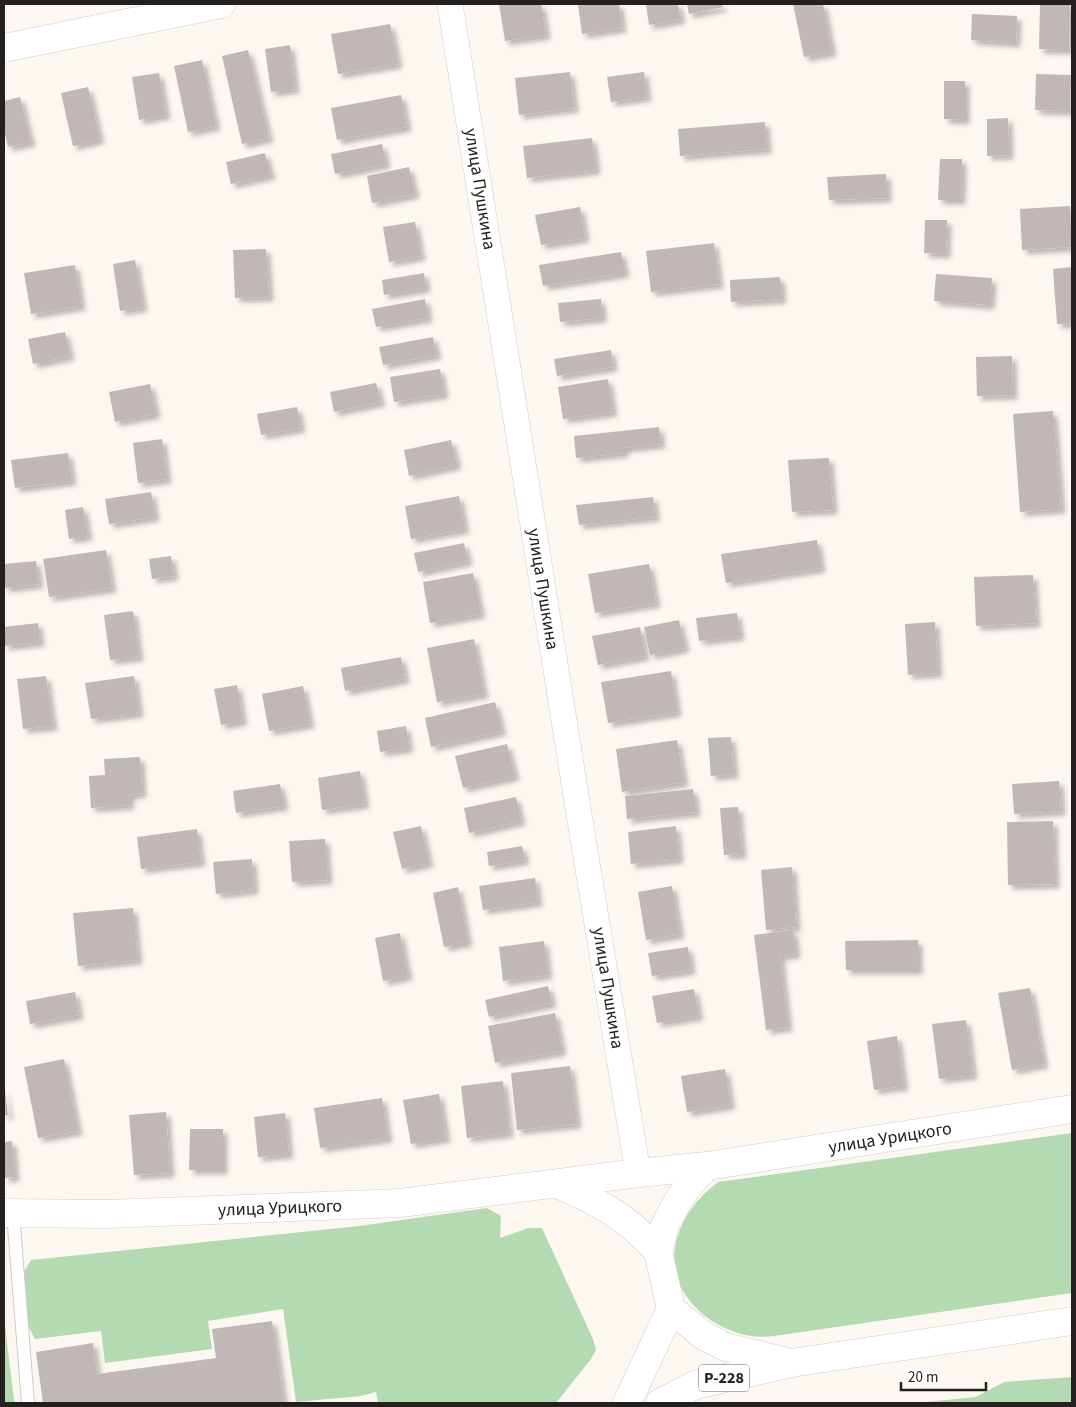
<svg xmlns="http://www.w3.org/2000/svg" width="1076" height="1407" font-family="'Source Sans 3',sans-serif">
<defs>
<filter id="shadow"><feDropShadow dx="4.5" dy="4.5" stdDeviation="2.5" flood-color="#0004"/></filter>
</defs>
<rect width="100%" height="100%" fill="#fdf7f2"/>
<g fill="#b3dab1">
<path d="M1072,1133V1293L774,1336C751,1339 731,1333 712,1321C654,1282 668,1220 718,1182Z"/>
<polygon points="487,1208 501,1216 500,1238 528,1228 542,1228 593,1339 596,1350 591,1359 556,1403 378,1403 376,1392 361,1396 296,1402 283,1309 208,1321 212,1349 105,1363 101,1331 35,1339 27,1324 22,1275 31,1260 359,1226"/>
<polygon points="4,1318 14,1400 15,1403 4,1403"/>
<polygon points="1072,1377 1072,1403 916,1403 976,1397 1004,1382"/>
</g>
<g fill="#c0b8b6" filter="url(#shadow)">
<polygon points="499,4 541,4 546,35 505,41"/>
<polygon points="578,4 619,4 622,28 582,34"/>
<polygon points="646,4 678,4 681,19 649,25"/>
<polygon points="687,4 722,4 723,7 689,14"/>
<polygon points="793,4 823,4 832,52 804,57"/>
<polygon points="1040,4 1070,4 1069,50 1039,49"/>
<polygon points="972,14 1017,16 1016,43 971,40"/>
<polygon points="390,24 398,64 338,74 331,34"/>
<polygon points="290,45 295,89 271,92 265,49"/>
<polygon points="248,50 269,138 242,144 222,56"/>
<polygon points="202,60 216,126 188,132 174,66"/>
<polygon points="570,72 574,108 519,115 515,78"/>
<polygon points="644,72 647,97 611,102 607,77"/>
<polygon points="159,73 166,115 139,120 132,77"/>
<polygon points="1036,74 1071,75 1070,111 1035,110"/>
<polygon points="944,81 965,81 965,120 944,119"/>
<polygon points="88,87 100,139 73,146 61,93"/>
<polygon points="401,95 407,127 337,140 331,108"/>
<polygon points="20,97 31,142 8,147 4,129 4,101"/>
<polygon points="1008,118 1009,155 987,156 987,119"/>
<polygon points="765,122 767,149 680,156 678,129"/>
<polygon points="592,138 596,170 527,178 523,146"/>
<polygon points="382,144 386,164 335,174 331,154"/>
<polygon points="265,153 271,175 231,184 226,162"/>
<polygon points="940,159 962,159 961,200 938,200"/>
<polygon points="409,167 415,194 372,203 367,176"/>
<polygon points="886,174 887,198 829,200 827,177"/>
<polygon points="1070,206 1072,247 1022,250 1020,209"/>
<polygon points="580,207 585,238 541,245 535,215"/>
<polygon points="925,220 947,220 946,254 924,253"/>
<polygon points="415,222 421,256 389,262 383,227"/>
<polygon points="714,243 719,284 651,292 646,251"/>
<polygon points="266,249 269,297 235,298 233,250"/>
<polygon points="621,252 625,273 543,286 539,265"/>
<polygon points="135,260 143,307 120,311 113,264"/>
<polygon points="75,265 81,306 31,314 24,273"/>
<polygon points="1072,267 1072,323 1057,324 1053,269"/>
<polygon points="424,273 426,288 384,295 382,280"/>
<polygon points="936,274 992,278 990,305 934,301"/>
<polygon points="780,277 782,299 731,302 730,280"/>
<polygon points="425,299 428,318 376,327 372,309"/>
<polygon points="601,299 602,318 560,322 558,303"/>
<polygon points="65,332 70,356 33,364 28,339"/>
<polygon points="433,337 437,355 383,365 379,347"/>
<polygon points="611,350 613,367 557,376 554,359"/>
<polygon points="1012,356 1013,395 977,396 976,357"/>
<polygon points="440,369 444,394 394,402 390,377"/>
<polygon points="608,379 613,412 563,419 558,387"/>
<polygon points="376,383 381,402 334,412 330,392"/>
<polygon points="150,384 156,414 115,422 109,392"/>
<polygon points="297,407 301,428 261,435 257,414"/>
<polygon points="1053,411 1061,509 1020,512 1013,414"/>
<polygon points="659,427 661,444 624,448 624,453 576,458 574,436"/>
<polygon points="162,439 167,479 138,483 133,443"/>
<polygon points="451,440 457,465 409,476 404,450"/>
<polygon points="68,453 72,481 15,488 11,460"/>
<polygon points="829,458 833,510 792,512 788,460"/>
<polygon points="151,492 155,517 109,524 105,499"/>
<polygon points="459,496 465,529 411,539 405,506"/>
<polygon points="653,497 655,517 579,525 576,505"/>
<polygon points="83,507 88,536 69,539 65,510"/>
<polygon points="817,540 821,568 726,583 721,554"/>
<polygon points="464,543 468,561 418,572 414,553"/>
<polygon points="106,550 112,588 49,597 43,559"/>
<polygon points="171,556 174,576 152,579 149,559"/>
<polygon points="36,561 39,584 4,588 4,564"/>
<polygon points="649,564 656,603 595,613 588,574"/>
<polygon points="473,573 481,614 430,623 423,582"/>
<polygon points="1033,575 1036,623 976,626 974,577"/>
<polygon points="133,611 139,657 110,660 104,615"/>
<polygon points="737,613 740,636 699,641 696,618"/>
<polygon points="679,620 685,648 650,655 644,627"/>
<polygon points="935,622 938,673 908,675 905,624"/>
<polygon points="38,623 40,642 4,646 4,627"/>
<polygon points="640,627 645,656 598,665 592,636"/>
<polygon points="474,639 484,694 437,702 427,648"/>
<polygon points="401,657 405,679 345,691 341,668"/>
<polygon points="671,671 677,712 608,723 601,682"/>
<polygon points="46,676 53,726 23,729 17,679"/>
<polygon points="134,676 139,713 91,719 85,683"/>
<polygon points="237,685 243,721 221,725 214,689"/>
<polygon points="303,686 310,724 269,731 262,694"/>
<polygon points="495,702 502,731 431,747 425,718"/>
<polygon points="406,726 409,748 380,752 377,731"/>
<polygon points="731,737 734,774 711,776 708,738"/>
<polygon points="677,740 684,782 622,792 616,749"/>
<polygon points="507,744 515,776 463,788 455,756"/>
<polygon points="140,757 142,793 129,795 130,805 91,808 89,776 105,775 104,759"/>
<polygon points="360,771 365,804 322,810 318,778"/>
<polygon points="1059,781 1061,811 1014,814 1012,784"/>
<polygon points="280,784 284,806 236,813 233,791"/>
<polygon points="693,789 696,812 627,819 625,796"/>
<polygon points="516,797 521,821 469,833 464,808"/>
<polygon points="738,807 742,854 724,855 720,808"/>
<polygon points="1053,821 1055,884 1008,885 1007,822"/>
<polygon points="421,826 429,863 402,869 393,832"/>
<polygon points="676,826 679,859 631,864 628,832"/>
<polygon points="197,829 201,862 141,869 137,837"/>
<polygon points="325,839 328,880 292,882 289,841"/>
<polygon points="522,846 525,860 489,866 487,852"/>
<polygon points="252,859 254,890 216,894 213,862"/>
<polygon points="792,867 796,927 766,930 761,870"/>
<polygon points="535,878 538,902 483,910 479,886"/>
<polygon points="672,886 680,934 646,940 638,892"/>
<polygon points="458,887 468,942 444,947 433,893"/>
<polygon points="133,908 138,960 78,966 73,913"/>
<polygon points="793,930 796,954 780,956 788,1027 766,1030 754,935"/>
<polygon points="400,933 408,976 383,981 375,938"/>
<polygon points="918,940 918,970 846,970 845,941"/>
<polygon points="544,941 548,975 503,981 499,947"/>
<polygon points="688,947 691,970 652,976 648,953"/>
<polygon points="548,986 552,1003 489,1017 485,1000"/>
<polygon points="1030,988 1044,1064 1012,1070 998,993"/>
<polygon points="694,989 699,1016 657,1023 652,996"/>
<polygon points="75,992 79,1015 30,1024 26,1001"/>
<polygon points="555,1013 562,1051 495,1063 488,1026"/>
<polygon points="966,1020 973,1075 939,1079 932,1024"/>
<polygon points="897,1036 904,1086 874,1090 867,1041"/>
<polygon points="64,1059 78,1131 38,1138 24,1067"/>
<polygon points="570,1066 577,1124 517,1130 511,1073"/>
<polygon points="725,1069 731,1105 687,1112 681,1076"/>
<polygon points="503,1081 509,1133 467,1138 461,1086"/>
<polygon points="4,1090 5,1090 8,1115 4,1116"/>
<polygon points="439,1094 446,1138 411,1144 403,1100"/>
<polygon points="382,1098 388,1138 320,1148 314,1108"/>
<polygon points="166,1112 170,1173 134,1175 129,1115"/>
<polygon points="285,1113 289,1154 258,1157 254,1117"/>
<polygon points="190,1129 223,1129 223,1170 189,1170"/>
<polygon points="12,1141 15,1177 4,1178 4,1142"/>
<polygon points="272,1321 284,1403 43,1403 36,1352 93,1343 97,1374 216,1358 212,1329"/>
</g>
<g fill="none" stroke-linecap="round" stroke-linejoin="round">
<defs>
<polyline id="lane" points="13,1213 28,1403"/>
<polyline id="street" points="450,4 577,802 638,1173"/>
<g id="secondary">
<polyline points="4,48 221,4"/>
<path d="M557,1184C601,1203 625,1216 658,1251"/>
<polyline points="4,1213 107,1214 400,1203 638,1173 707,1166"/>
</g>
<g id="primary">
<polyline points="791,1363 726,1347 704,1336 671,1309 658,1251 665,1225 678,1201 690,1183 707,1166 1072,1109"/>
<polyline points="627,1403 671,1309"/>
<polyline points="660,1403 695,1385 791,1363 1072,1321"/>
</g>
</defs>
<use href="#lane" stroke="#d1cbc6" stroke-width="14"/>
<use href="#street" stroke="#d1cbc6" stroke-width="26"/>
<use href="#secondary" stroke="#d1cbc6" stroke-width="29"/>
<use href="#primary" stroke="#d1cbc6" stroke-width="29"/>
<use href="#lane" stroke="#fff" stroke-width="12"/>
<use href="#street" stroke="#fff" stroke-width="25"/>
<use href="#secondary" stroke="#fff" stroke-width="28"/>
<use href="#primary" stroke="#fff" stroke-width="28"/>
</g>
<g text-anchor="middle" dominant-baseline="central" stroke-width="4.5" stroke-linejoin="round" paint-order="stroke">
<rect fill="#fff" stroke="#656362" stroke-width="1" x="699" y="1364.5" width="50" height="27" rx="4"/>
<g font-size="16" font-weight="bold" fill="#23201f">
<text x="724" y="1378">Р-228</text>
</g>
<g font-size="18" fill="#23201f" stroke="#fff">
<text transform="translate(480 189) rotate(81)">улица Пушкина</text>
<text transform="translate(543 589) rotate(81)">улица Пушкина</text>
<text transform="translate(608 988) rotate(81)">улица Пушкина</text>
<text transform="translate(890 1138) rotate(-9)">улица Урицкого</text>
<text transform="translate(280 1208) rotate(-2)">улица Урицкого</text>
</g>
</g>
<rect width="1076" height="1407" fill="none" stroke="#23201f" stroke-width="10"/>
<path d="M901 1382v8h85v-8" fill="none" stroke="#23201f" stroke-width="2.5"/>
<text x="908" y="1382" font-size="15" fill="#23201f" stroke="#ffffff" stroke-width="4" paint-order="stroke">20 m</text>
</svg>
